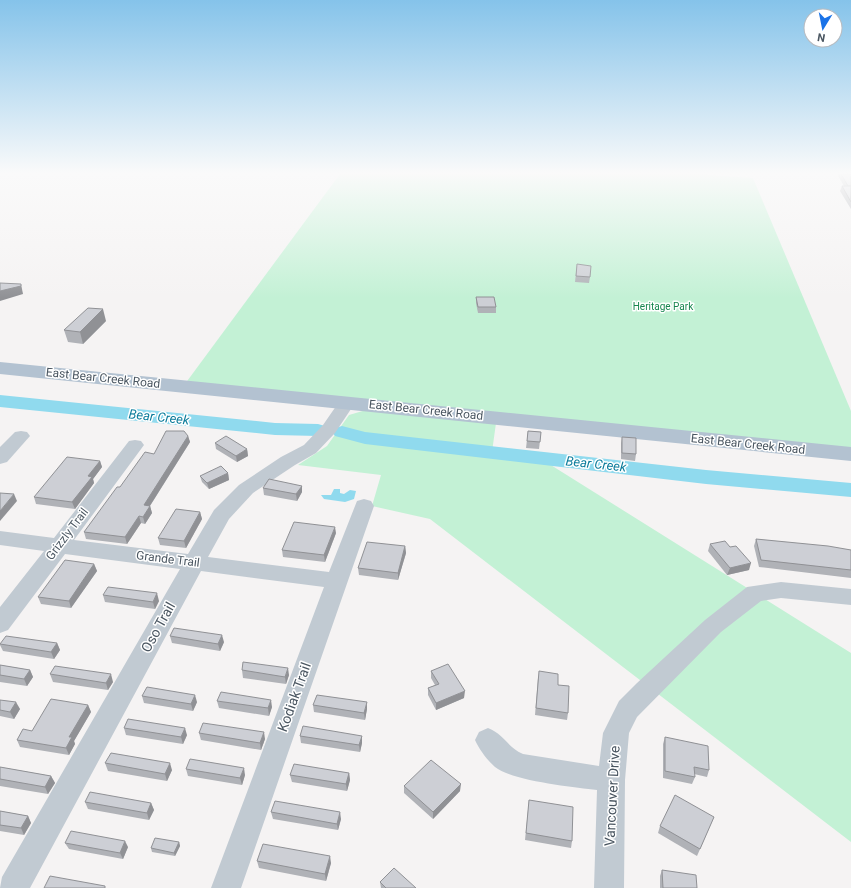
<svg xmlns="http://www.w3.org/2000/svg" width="851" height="888" font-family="Roboto,sans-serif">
<rect width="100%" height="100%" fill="#f5f3f3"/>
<g fill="#c3f1d5">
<polygon points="340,174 693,174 753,178 851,411 851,457 182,388"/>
<polygon points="366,410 496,423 492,452 546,462 851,653 851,842 430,519 372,506 381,475 298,465 327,446 349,415"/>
</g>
<polygon fill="#90daee" points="334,489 340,489 340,493 344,494 350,490 356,491 354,499 345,502 324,499 321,495 331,495"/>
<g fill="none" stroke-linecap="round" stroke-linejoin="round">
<g fill="#90daee" fill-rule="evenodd">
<polygon points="0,395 275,423 318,424 325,426 328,430 325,434 318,436 275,435 0,407"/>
<polygon points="342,426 365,432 706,470 851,483 851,497 706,484 365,444 335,436 332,432 335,428"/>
</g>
<g fill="#c1cad2" fill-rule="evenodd">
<polygon points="347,398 353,399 355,403 335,433 316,453 295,465 253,493 229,519 208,557 329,572 357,501 364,499 371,501 374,506 241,888 211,888 324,587 201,571 30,888 0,888 2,877 180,569 65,554 8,630 0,633 0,607 44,551 0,545 0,531 54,538 129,441 135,440 141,441 144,445 74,540 188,554 214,510 239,485 281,457 304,445 323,425 341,399"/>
<polygon points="21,431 27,432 30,436 7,462 0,464 0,447 15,432"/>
<path d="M781,582L851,589V605L781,598L761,601L721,632L637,717L629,733L625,780L624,888H594L597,790C573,787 513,781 495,767C487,760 479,749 475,740L479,732L488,728C505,735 507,747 523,754L599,766L603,733L619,701L637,683L705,620L747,587Z"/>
</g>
<polygon fill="#b3c2d1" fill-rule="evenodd" points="0,362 851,447 851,461 0,374"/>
</g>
<g fill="#b0b2b7">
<polygon points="837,174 851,174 851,209 840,191 842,186 844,186"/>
<polygon points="577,264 590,277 589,283 575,282"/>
<polygon points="476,297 496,307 496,313 478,313 476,303"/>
<polygon points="106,321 83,344 68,342 64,330"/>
<polygon points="528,431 541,432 539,449 526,448"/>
<polygon points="188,436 190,442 150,506 152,513 145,524 141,523 127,544 86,539 84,532 120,487 154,454"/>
<polygon points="622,437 636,454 635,461 621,459 621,443"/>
<polygon points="215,443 247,449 248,456 237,462 216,449"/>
<polygon points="100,461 102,467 93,479 94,483 75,509 36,504 34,497"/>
<polygon points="228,473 229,480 209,489 202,482 200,476"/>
<polygon points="302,486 302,492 297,501 264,495 263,488"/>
<polygon points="200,512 202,519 186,548 160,545 158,538"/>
<polygon points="336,533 325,562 283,557 282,550"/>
<polygon points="756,539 851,550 851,578 759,567 754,546"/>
<polygon points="710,544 749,570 727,575 708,551"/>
<polygon points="405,546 406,553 398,580 359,575 358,568"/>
<polygon points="94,564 97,571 71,608 41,604 38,597"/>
<polygon points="103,595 159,601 155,609 105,602"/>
<polygon points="170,636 224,642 220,651 172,643"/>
<polygon points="0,643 57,643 60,650 54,659 3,651 0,645"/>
<polygon points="0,665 30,670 33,677 27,686 0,682"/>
<polygon points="242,670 289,675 286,684 243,678"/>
<polygon points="431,671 464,698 436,710 428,695 428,688 435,685 431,678"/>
<polygon points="50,674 113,682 108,690 53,682"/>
<polygon points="538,678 568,713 567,720 535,715"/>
<polygon points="142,696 197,702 193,711 144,703"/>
<polygon points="0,700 20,709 14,719 0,716"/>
<polygon points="217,701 272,707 269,716 219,708"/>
<polygon points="88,705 91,712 74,741 75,744 69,755 20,747 17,740 32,731"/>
<polygon points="313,705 367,709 365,720 314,712"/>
<polygon points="124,728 187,735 183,744 126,735"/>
<polygon points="199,733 265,739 261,750 201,740"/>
<polygon points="300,736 362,736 362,743 360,752 301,743"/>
<polygon points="665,737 709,770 707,777 694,774 695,777 692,784 663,778 663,744"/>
<polygon points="105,763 172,770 167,781 108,771"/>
<polygon points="0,767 51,776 55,783 48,794 0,786"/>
<polygon points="186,769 245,775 242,785 188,776"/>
<polygon points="349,773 350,780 347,791 292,782 290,775"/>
<polygon points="404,786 460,791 433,819 404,793"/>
<polygon points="529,800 572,841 571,848 525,840"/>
<polygon points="85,802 151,803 154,810 149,820 88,809"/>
<polygon points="0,811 28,816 31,823 24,835 0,831"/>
<polygon points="271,812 341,819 338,830 273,819"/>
<polygon points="714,817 697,856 658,833 660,826"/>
<polygon points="179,842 180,846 175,856 152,852 151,848"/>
<polygon points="65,843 128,847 123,859 69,849"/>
<polygon points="257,861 331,863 326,881 259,868"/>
<polygon points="662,870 697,888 660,888 660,876"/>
<polygon points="380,882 416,888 381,888"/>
</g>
<g fill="#909195">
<polygon points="21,284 23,294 0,301 0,291"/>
<polygon points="103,309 106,321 83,344 80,332"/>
<polygon points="188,436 190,442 146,512 144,505"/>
<polygon points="247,449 248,456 237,462 236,456"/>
<polygon points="100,461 102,467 93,479 94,483 75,509 72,502 88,476"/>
<polygon points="228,473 229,480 209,489 207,483"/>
<polygon points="302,486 302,492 297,501 296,494"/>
<polygon points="14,494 17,501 0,521 0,511"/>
<polygon points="150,506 152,513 145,524 143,517"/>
<polygon points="200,512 202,519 186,548 184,541"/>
<polygon points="139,516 141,523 127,544 125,537"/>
<polygon points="335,527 336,533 325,562 324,555"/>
<polygon points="405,546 406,553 398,580 398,573"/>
<polygon points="751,563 749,570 727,575 730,568"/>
<polygon points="94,564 97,571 71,608 69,601"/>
<polygon points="157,593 159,601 155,609 153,602"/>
<polygon points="222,635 224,642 220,651 218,644"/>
<polygon points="57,643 60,650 54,659 51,652"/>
<polygon points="288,668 289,675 286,684 285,677"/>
<polygon points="30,670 33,677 27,686 24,679"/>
<polygon points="111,674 113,682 108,690 106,683"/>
<polygon points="465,691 464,698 436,710 436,703"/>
<polygon points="195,695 197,702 193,711 191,704"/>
<polygon points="271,700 272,707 269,716 268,708"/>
<polygon points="16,702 20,709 14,719 10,712"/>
<polygon points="367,702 367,709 365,720 364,713"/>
<polygon points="88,705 91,712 74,741 75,744 69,755 66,748 69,737"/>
<polygon points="185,728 187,735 183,744 181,737"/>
<polygon points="264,732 265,739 261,750 260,743"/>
<polygon points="362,736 362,743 360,752 359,745"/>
<polygon points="170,763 172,770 167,781 165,774"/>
<polygon points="244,768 245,775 242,785 240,778"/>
<polygon points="349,773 350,780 347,791 346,784"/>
<polygon points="51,776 55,783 48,794 45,787"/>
<polygon points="461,784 460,791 433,819 433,812"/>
<polygon points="151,803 154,810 149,820 147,813"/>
<polygon points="340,812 341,819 338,830 337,824"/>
<polygon points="28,816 31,823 24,835 21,828"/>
<polygon points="125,841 128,847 123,859 120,853"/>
<polygon points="179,842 180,846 175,856 174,853"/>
<polygon points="330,856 331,863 326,881 325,874"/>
</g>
<g fill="#cdcfd5" stroke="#909195">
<polygon points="841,174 851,174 851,186 848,186"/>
<polygon points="842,186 851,186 851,202"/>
<polygon points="577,264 591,266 590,277 576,276"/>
<polygon points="0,283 21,284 21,286 0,291"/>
<polygon points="476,297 494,297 496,307 478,307"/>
<polygon points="88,308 103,309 80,332 64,330"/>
<polygon points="166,431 184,431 188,436 144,505 150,506 143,517 139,516 125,537 84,532 117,487 120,487 145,452 154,454"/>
<polygon points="528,431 541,432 540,442 527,441"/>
<polygon points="226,436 247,449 236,456 215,443"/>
<polygon points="622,437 636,438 636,454 622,453"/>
<polygon points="67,457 100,461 88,476 92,477 72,502 34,497"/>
<polygon points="221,466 228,473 207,483 200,476"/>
<polygon points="269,479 302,486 296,494 263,488"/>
<polygon points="0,493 14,494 0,511"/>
<polygon points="176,509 200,512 184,541 158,538"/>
<polygon points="294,522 335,527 324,555 282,550"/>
<polygon points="756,539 828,546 851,550 851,570 761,560"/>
<polygon points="725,541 730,547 736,546 751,563 730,568 710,544"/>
<polygon points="367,542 405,546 398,573 358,568"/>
<polygon points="65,560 94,564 69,601 38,597"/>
<polygon points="108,587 157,593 153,602 103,595"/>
<polygon points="174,628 222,635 218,644 170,636"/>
<polygon points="6,636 57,643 51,652 0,644"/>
<polygon points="243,662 288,668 285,677 242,670"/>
<polygon points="448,664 465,691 436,703 428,688 439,684 431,671"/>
<polygon points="0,665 30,670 24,679 0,675"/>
<polygon points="55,666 111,674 106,683 50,674"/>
<polygon points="539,671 558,674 558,685 569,686 568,713 536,708"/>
<polygon points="147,687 195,695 191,704 142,696"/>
<polygon points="221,692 271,700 268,708 217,701"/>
<polygon points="317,695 367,702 364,713 313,705"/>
<polygon points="51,699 88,705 69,737 72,737 66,748 17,740 23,729 32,731"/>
<polygon points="0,700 16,702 10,712 0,710"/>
<polygon points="128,719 185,728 181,737 124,728"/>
<polygon points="203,723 264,732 260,743 199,733"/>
<polygon points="303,726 362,736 359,745 300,736"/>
<polygon points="665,737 708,746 709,770 694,767 695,777 665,771"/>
<polygon points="111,753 170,763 165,774 105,763"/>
<polygon points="190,759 244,768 240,778 186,769"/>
<polygon points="431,760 461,784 433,812 404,786"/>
<polygon points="294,764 349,773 346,784 290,775"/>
<polygon points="0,767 51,776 45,787 0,779"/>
<polygon points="90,792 151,803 147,813 85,802"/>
<polygon points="675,795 714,817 700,849 660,826"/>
<polygon points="529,800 573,807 572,841 526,833"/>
<polygon points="275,801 340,812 337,824 271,812"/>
<polygon points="0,811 28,816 21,828 0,825"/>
<polygon points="71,831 125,841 120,853 65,843"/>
<polygon points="155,838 179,842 174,853 151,848"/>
<polygon points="263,844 330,856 325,874 257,861"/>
<polygon points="394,868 416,888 386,888 380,882"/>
<polygon points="662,870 696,875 697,888 663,888"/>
<polygon points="50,876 105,886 105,888 44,888"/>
</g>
<linearGradient id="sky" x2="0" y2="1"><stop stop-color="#85c3ea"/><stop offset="0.58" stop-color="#fafafa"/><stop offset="1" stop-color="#fafafa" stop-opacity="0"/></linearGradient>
<rect width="851" height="298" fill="url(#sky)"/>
<g text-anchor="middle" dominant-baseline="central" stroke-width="3" stroke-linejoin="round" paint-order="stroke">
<g font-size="10" fill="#17864f" stroke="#fff">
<text x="663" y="306">Heritage Park</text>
</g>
<g font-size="12" fill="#4a5661" stroke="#fff">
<text transform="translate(103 378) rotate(6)">East Bear Creek Road</text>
<text transform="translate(426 410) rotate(6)">East Bear Creek Road</text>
<text transform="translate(748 444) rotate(6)">East Bear Creek Road</text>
<text transform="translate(67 534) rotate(-53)">Grizzly Trail</text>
<text transform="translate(168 559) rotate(7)">Grande Trail</text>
</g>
<g font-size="13" font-style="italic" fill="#0c7c9b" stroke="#fff">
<text transform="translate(159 417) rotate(6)">Bear Creek</text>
<text transform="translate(596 464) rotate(6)">Bear Creek</text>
</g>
<g font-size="14" fill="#4a5661" stroke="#fff">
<text transform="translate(158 627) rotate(-61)">Oso Trail</text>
<text transform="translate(294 697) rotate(-70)">Kodiak Trail</text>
<text transform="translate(612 796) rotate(-87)">Vancouver Drive</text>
</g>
</g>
<g transform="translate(823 28) rotate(190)"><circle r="19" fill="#ffffff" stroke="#b7bbc0"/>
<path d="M0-3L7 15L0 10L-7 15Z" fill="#1a73e8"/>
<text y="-6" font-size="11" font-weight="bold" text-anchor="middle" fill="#4a5661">N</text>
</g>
</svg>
